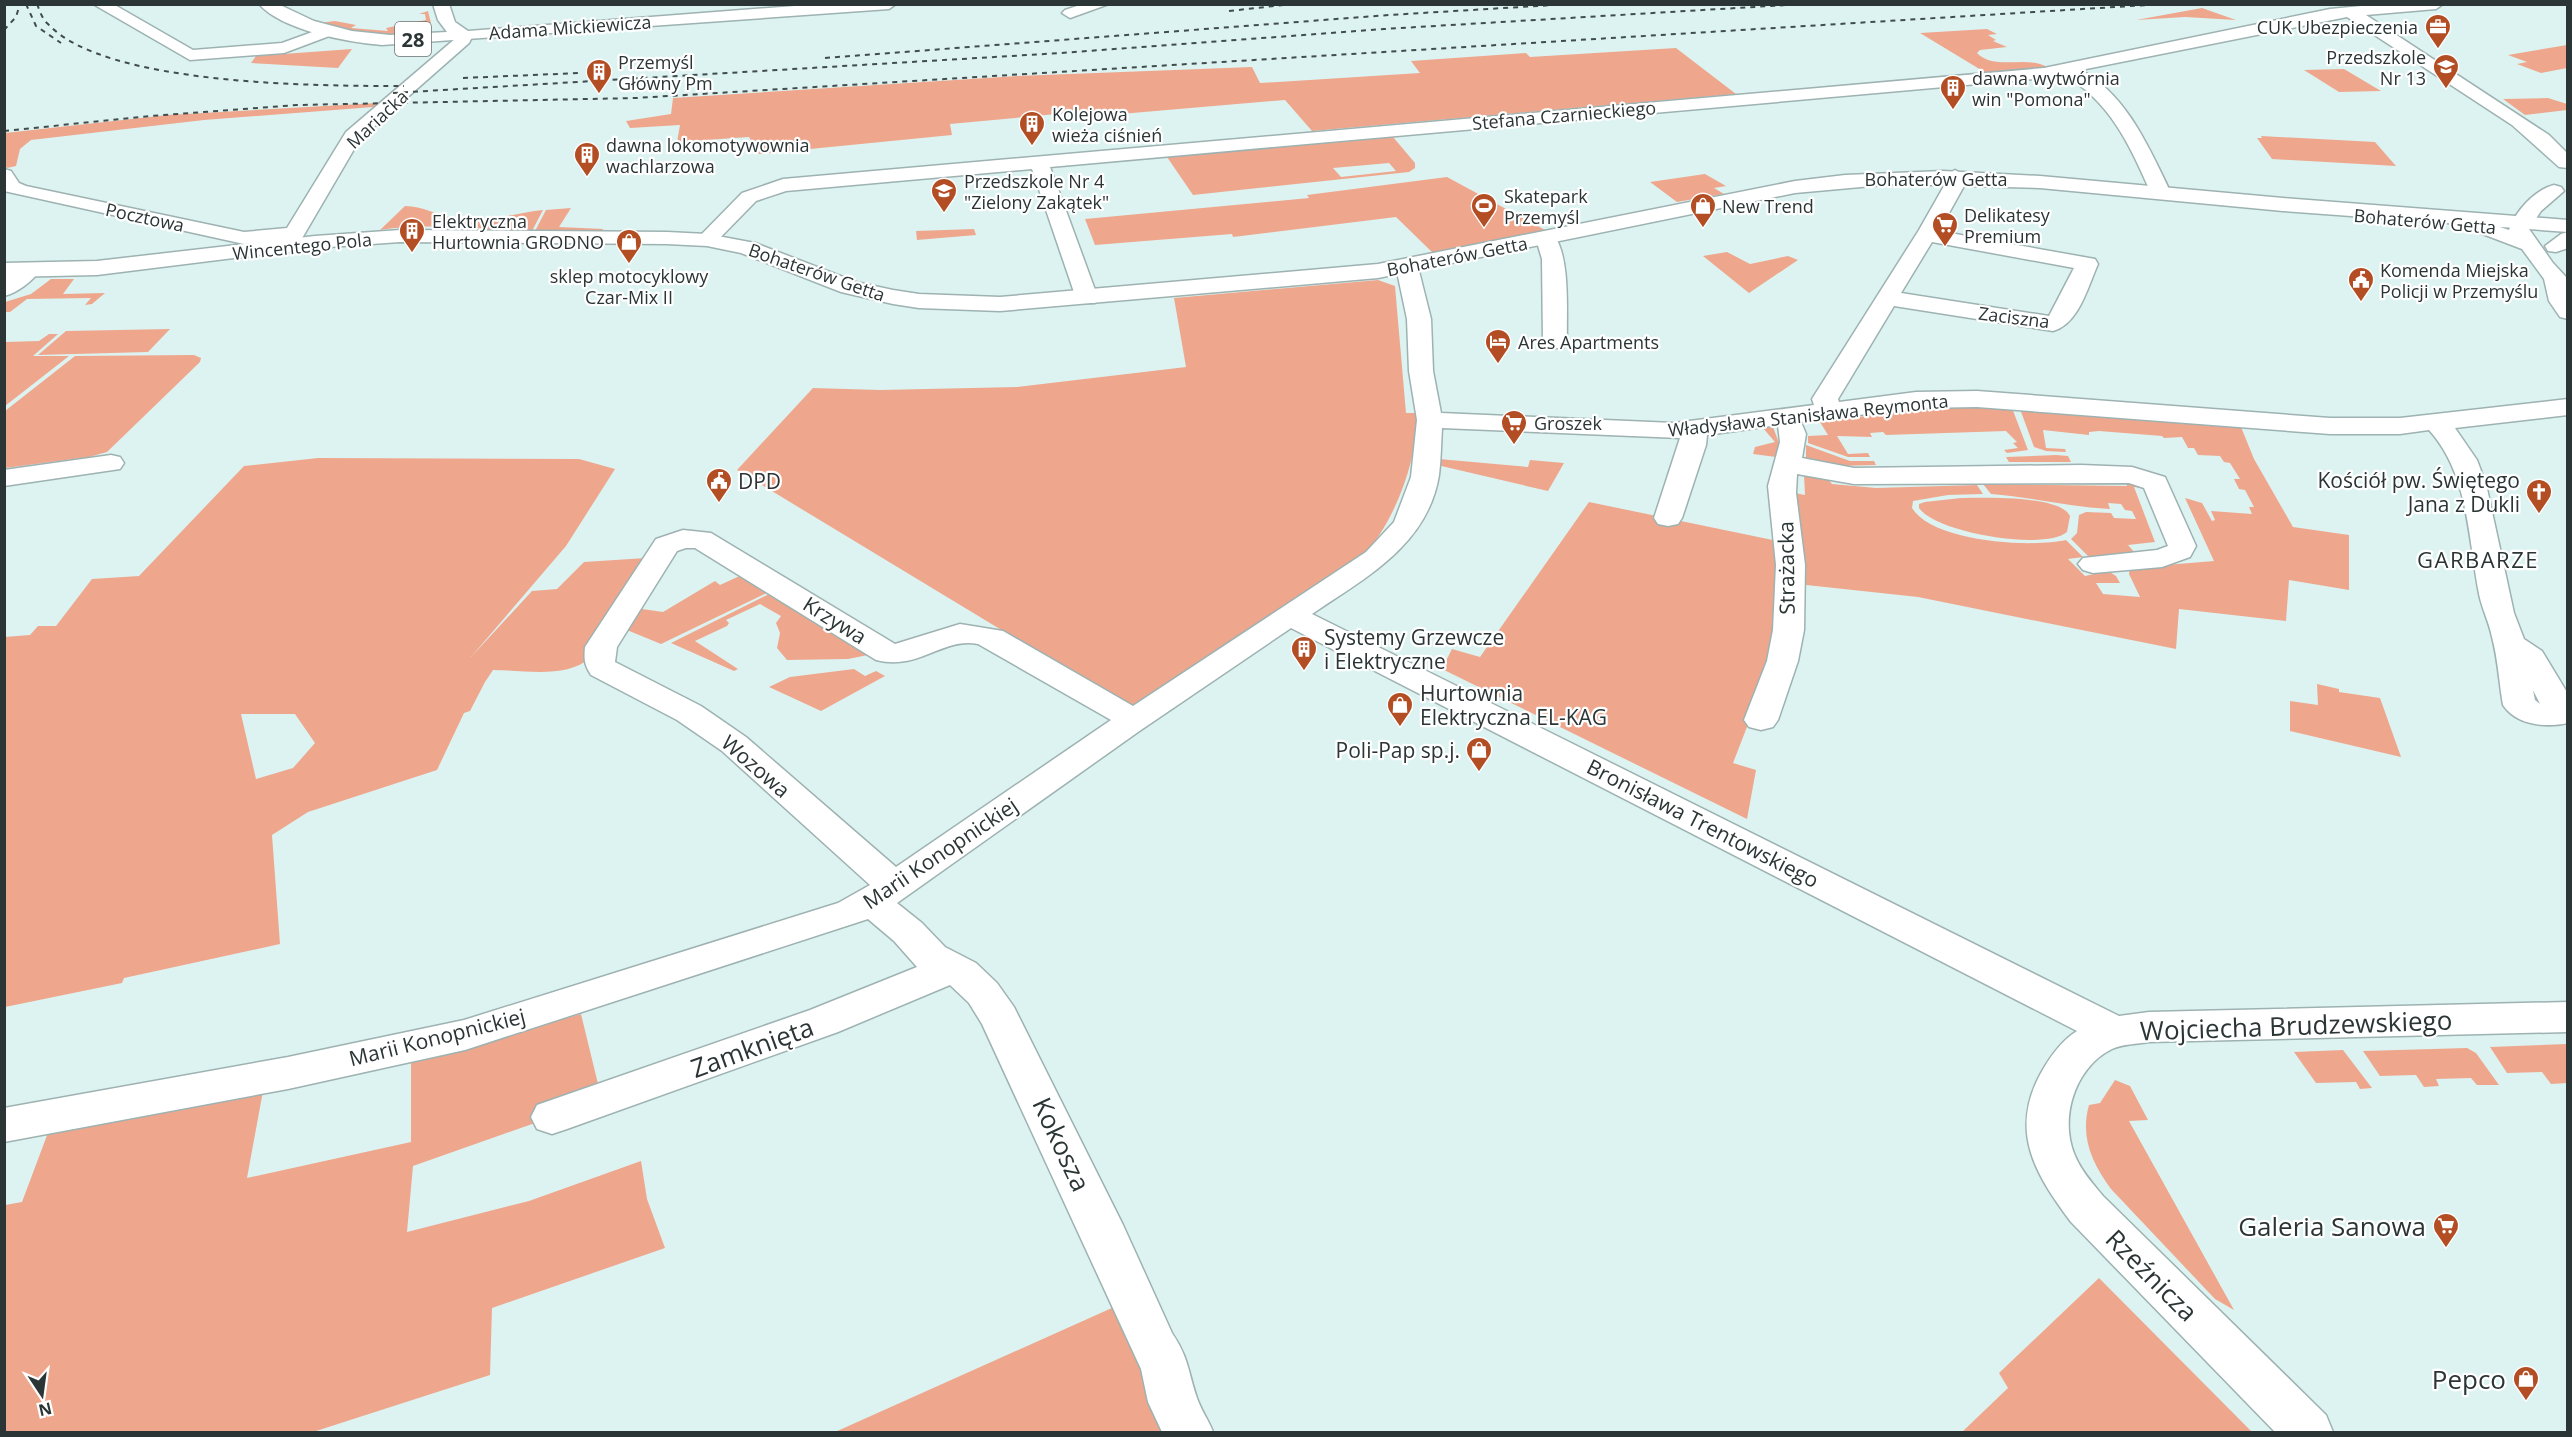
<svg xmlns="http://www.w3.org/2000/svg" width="2572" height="1437" font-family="'Open Sans',sans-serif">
<rect width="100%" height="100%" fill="#ddf3f2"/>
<g fill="#eea78d" fill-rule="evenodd">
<polygon points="2202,8 2236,20 2185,17 2136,20"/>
<path d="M428,11L431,23C400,43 353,32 319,23L335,21L356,25L351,28L388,31L386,28L426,20L425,14H419Z"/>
<path d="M1987,29L1997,34L1988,35L1996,40L1993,41L2007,47L1980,50L1977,53C1994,71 2028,55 2047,67L1986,73L1920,33Z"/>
<polygon points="2567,45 2567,68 2541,73 2517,64 2527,62 2508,55"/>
<polygon points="1676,48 1736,94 1312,131 1285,100 1109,115 1089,111 950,124 952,135 759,154 749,137 677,142 680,125 630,128 626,121 671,114 673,98 1018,76 1252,67 1260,83 1420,73 1411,61 1526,53 1530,57"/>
<polygon points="352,49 338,68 251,63 256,56"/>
<polygon points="2344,69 2381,91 2339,92 2304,70"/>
<polygon points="2548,98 2567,104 2567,110 2525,115 2503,99"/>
<polygon points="378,103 373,107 204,120 31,140 20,149 16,166 7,168 5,166 5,133 168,115"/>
<polygon points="2261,136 2375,142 2396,166 2272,159 2257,138 2262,138"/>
<path d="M1393,137L1415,163V168L1409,172L1193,195L1167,157ZM1389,163L1396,171L1341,177L1333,168Z"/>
<polygon points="1705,174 1726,186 1714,188 1724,194 1677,202 1650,182"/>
<polygon points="1447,177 1545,230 1434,254 1396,217 1233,237 1232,234 1095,245 1085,219 1309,198 1307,195"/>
<path d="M405,206C423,206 436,215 454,218C482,224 515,213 543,210L532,231C480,230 431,222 380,230Z"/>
<polygon points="571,208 559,227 604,229 598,232 535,231 546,210"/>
<polygon points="974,229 976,235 917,240 916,231"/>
<polygon points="1727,252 1750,264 1788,256 1798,260 1749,293 1703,256"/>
<polygon points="51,279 74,279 63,294 105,293 92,304 85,305 91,298 27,299 10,312 5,312 5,302 31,294"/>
<path d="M1378,280L1395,286L1406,413H1418C1416,464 1396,519 1362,558L1137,705L1124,704L737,470L813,388L880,390L1017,387L1186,367L1174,298Z"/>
<polygon points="170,329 148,352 38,355 66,331"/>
<polygon points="49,334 58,334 33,356 69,356 5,406 5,342 39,341"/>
<polygon points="194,355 201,358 200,362 107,452 89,457 5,468 5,411 75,356"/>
<polygon points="1975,406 2012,408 2028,450 2007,453 2004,450 2018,448 2013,443 2017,442 2006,431 1886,435 1883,432 1870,433 1872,437 1837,436 1848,454 1868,453 1870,457 1848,457 1808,443 1808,436 1828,435 1820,422 1910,410"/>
<path d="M2020,409L2241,427L2254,459L2293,527L2349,535V590L2289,580L2286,621L2179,609L2176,649L1918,597L1797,584L1790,492L1805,495L1804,475L1827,478L1832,484L1876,488L1977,485L1983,494L1948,495L1913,501L1912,508C1933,542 2030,548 2066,540L2083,557L2068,559L2085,576L2108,571L2116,576L2120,583H2096L2103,594L2140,597L2129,574L2130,568L2214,561L2185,498L2202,503L2212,521L2215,520L2211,511L2252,514L2249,507H2254L2245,490L2239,489L2234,479H2240L2230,463L2224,462L2220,456L2198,455L2194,448H2188L2182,437L2164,438L2162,436L2099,431L2089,432V435L2043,430L2046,448L2065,449L2066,452L2046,451L2034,447Z"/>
<polygon points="1773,427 1779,443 1776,457 1753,454 1755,447 1775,442 1763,428"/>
<polygon points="1806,445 1850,461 1874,461 1876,465 1837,466 1806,460"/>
<polygon points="2056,455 2068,456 2071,462 2009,462 2006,457"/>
<path d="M318,458L579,459L615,469L566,546L471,657L532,591L557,589L584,562L646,558L590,658C566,679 524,670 493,670L485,682L470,711L464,713L437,770L308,812L272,835L280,944L124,978L122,983L5,1007L4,637L30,635L38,626H56L92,579L139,576L244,466ZM241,714H295L315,743L293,768L256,779Z"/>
<polygon points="1439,459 1528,467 1530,460 1564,463 1548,491 1437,465"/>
<path d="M2125,478L2144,488L2134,487L2155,542L2128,545L2136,554L2090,558L2071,539L2077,533L2079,515L2086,512L2111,513L2114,518L2136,519L2132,511L2125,510L2121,504L2108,503L2110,509C2069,507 2031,497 1991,494L1983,484L2127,486Z"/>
<path d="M1961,498C1983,498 2060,495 2070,516L2067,532C2045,551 1936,533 1919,508V504L1925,502Z"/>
<polygon points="1589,502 1782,542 1784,611 1766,678 1733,763 1756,770 1747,819 1442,669 1452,649 1480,657"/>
<polygon points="746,573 773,590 661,644 622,628 635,608 663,612 715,581 720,585"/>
<polygon points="771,593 868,655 848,659 787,660 777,648 780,633 776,623 781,616 760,604 726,620 729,623 727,626 695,641 738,669 734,671 671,643"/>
<polygon points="854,669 865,676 876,671 885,676 821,711 769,687 790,677"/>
<polygon points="2317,684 2339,689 2339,692 2380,698 2401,757 2290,731 2290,701 2318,705"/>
<polygon points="581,1014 599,1088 552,1117 413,1166 407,1232 529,1201 641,1161 647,1199 665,1248 492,1308 490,1375 313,1432 5,1432 5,1205 22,1202 49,1130 263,1091 247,1178 411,1142 411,1060"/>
<polygon points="2567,1044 2567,1083 2551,1084 2542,1072 2507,1073 2490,1047"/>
<polygon points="2467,1048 2476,1053 2499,1085 2477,1085 2471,1078 2436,1079 2439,1086 2424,1087 2416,1075 2380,1076 2363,1051"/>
<polygon points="2343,1050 2372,1088 2360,1089 2356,1082 2316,1083 2294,1052"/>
<path d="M2115,1080L2130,1086L2148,1120L2129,1121L2234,1310L2215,1299L2111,1189C2092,1163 2080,1137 2089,1105L2100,1103Z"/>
<polygon points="2099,1278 2252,1432 1962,1432 2008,1388 1999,1373"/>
<polygon points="1123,1303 1180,1432 835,1432"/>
</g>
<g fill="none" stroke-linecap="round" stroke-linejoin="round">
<defs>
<g id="minor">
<polygon points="93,4 113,4 193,50 282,43 326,27 334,32 332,35 284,53 190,60"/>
<polygon points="1083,4 1109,4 1070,18 1062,13 1065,10"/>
<path d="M2382,4H2443L2436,9L2366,15L2549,135L2568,154V168L2559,167L2512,125L2347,17L2081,70C2127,95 2149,148 2171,193L2168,197H2154L2151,193C2130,146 2110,100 2062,74L2044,78L1050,167L1098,298L1095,303H1079L1076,298L1032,169L786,191L756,201L714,244H700L696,240L742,193L783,179L2044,68L2330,9Z"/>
<polygon points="465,30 473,35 469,43 360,139 294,252 278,252 275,247 279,241 244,244 4,191 4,169 11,171 19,183 26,186 244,232 287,228 346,132 456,38 459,32"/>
<path d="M1955,170L1965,176L1964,186L1939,231L2095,259L2098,264C2088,286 2079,324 2053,331L1894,306L1838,399L1839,402L1916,392L1977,391L2330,418H2400L2568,399V415L2455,428L2477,460L2486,484L2514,613L2524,639L2542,651L2568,694V723C2545,728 2516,725 2503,705C2499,683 2498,659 2492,637C2489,622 2482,609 2479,594C2468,538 2469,474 2429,430L2400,434H2330L1977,407L1916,408L1801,422L1806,434L1802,458L1854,468L2081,465L2132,467L2165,477L2196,546L2190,557L2162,567L2093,573L2083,570L2078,564L2083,558L2157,550L2168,546L2144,488L2129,483L1854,484L1797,474L1796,493L1805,565L1804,630L1798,661L1778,720L1773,727L1761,730L1749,727L1744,720L1767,661L1773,630L1776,565L1768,486L1780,442L1778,425L1707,435L1706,445L1682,518L1678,524L1668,526L1658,524L1654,518L1680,438L1442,428C1441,444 1441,459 1439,475C1428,545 1365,578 1312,614L2119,1016L2149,1012L2568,1002V1032L2149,1042C2137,1044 2123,1044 2112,1049C2073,1068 2057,1124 2078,1162C2084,1174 2094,1185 2103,1196L2326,1415L2333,1432H2275L2071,1222C2035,1174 2009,1131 2041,1073C2050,1057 2061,1041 2077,1031L1291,628L1138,732L897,903L922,923L945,947L976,963L997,983L1014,1007L1123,1225L1172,1333C1189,1358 1188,1372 1197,1398C1201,1410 1209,1421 1213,1432H1162L1148,1402L1141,1369L982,1024L969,1003L950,985L838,1032L567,1129L552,1134L537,1129L531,1117L537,1105L810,1010L917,967L894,941L868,919L465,1050L288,1089L4,1142V1108L288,1057L464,1020L838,903L870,885L722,751L677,720L591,675C584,664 584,659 585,647L656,539L683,530L711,533L895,644L960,624L1003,631L1133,706L1366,552L1394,522L1411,477L1417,420L1409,371L1407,319L1396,267L1399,262H1415L1418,267L1431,319L1433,371L1441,413L1674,423L1814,405L1812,399L1919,230L1944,186L1945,176ZM1932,242L2074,268L2049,316L1901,293ZM686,548H695L876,660C920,671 942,637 978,644L1111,720L896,867L746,737L701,706L615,662L617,647L677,551ZM2533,690L2540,704L2535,700Z"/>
<path d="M2554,185L2561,187L2564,191L2541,211L2529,229L2553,263L2566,277L2568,319L2560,317L2549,301L2544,279L2522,249L2472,230L2469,226L2472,222L2479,220L2509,230C2515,212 2534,190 2554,185Z"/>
<polygon points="2568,232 2568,248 2556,252 2548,251 2545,246 2561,234"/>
<path d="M1547,233L1554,235C1571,259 1566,314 1567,343L1563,348H1547L1543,343L1542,259L1536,239L1540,235Z"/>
<path d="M29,263L37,265L40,270C33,281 17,293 4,296V278L21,265Z"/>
<polygon points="111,455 120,457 124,463 120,469 4,486 4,470"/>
</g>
<g id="major">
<path d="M259,4H278L314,21L352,31L390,35L447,32L438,20L433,4H449L455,22L468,31L821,4H896L889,9L382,45C348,42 283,31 259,4Z"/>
<polygon points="1943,171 2040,176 2283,198 2568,220 2568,232 2283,211 2040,188 1894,184 1795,193 1378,278 1000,311 919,308 893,304 841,292 741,253 707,246 667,244 400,242 315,248 97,275 4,277 4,263 97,261 315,236 400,230 667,232 707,234 755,243 856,282 893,290 919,294 1000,297 1378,264 1795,181 1845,175"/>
</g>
</defs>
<use href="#minor" stroke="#9db2b1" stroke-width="3"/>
<use href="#major" stroke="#9db2b1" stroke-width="3"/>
<use href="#minor" fill="#fff" fill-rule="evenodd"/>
<use href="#major" fill="#fff" fill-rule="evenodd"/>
<g stroke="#414c4c" stroke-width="2" stroke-dasharray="5 5" stroke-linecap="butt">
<polyline points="26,4 36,26 61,43"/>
<path d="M37,4C40,11 42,19 48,24C105,86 321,86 404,86"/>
<polyline points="1229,11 1292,4"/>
<polyline points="4,30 16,17 20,4"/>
<polyline points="825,58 1389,15 1570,4"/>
<polyline points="463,78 580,73"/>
<polyline points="393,93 1061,53 1384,29 1804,4"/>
<polyline points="4,131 150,116 297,105 636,98 2164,4"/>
</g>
</g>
<defs>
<symbol id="office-pin" viewBox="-11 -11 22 30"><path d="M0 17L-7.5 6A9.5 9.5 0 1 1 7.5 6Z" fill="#b34d23" stroke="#fff"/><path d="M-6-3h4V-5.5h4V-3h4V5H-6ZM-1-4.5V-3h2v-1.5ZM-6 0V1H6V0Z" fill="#fff"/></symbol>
<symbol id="school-pin" viewBox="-11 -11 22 30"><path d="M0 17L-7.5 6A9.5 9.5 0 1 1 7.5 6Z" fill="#b34d23" stroke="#fff"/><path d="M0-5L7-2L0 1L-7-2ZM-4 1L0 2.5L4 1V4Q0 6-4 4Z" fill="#fff"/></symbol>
<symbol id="building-pin" viewBox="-11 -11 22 30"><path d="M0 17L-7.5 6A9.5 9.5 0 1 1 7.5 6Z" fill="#b34d23" stroke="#fff"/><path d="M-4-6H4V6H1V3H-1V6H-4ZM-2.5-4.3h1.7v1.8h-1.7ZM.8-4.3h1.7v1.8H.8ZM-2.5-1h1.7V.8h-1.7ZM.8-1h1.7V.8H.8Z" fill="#fff"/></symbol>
<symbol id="stadium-pin" viewBox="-11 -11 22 30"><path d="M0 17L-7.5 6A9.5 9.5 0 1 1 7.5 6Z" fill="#b34d23" stroke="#fff"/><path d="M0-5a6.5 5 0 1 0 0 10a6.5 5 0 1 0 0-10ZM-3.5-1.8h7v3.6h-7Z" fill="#fff"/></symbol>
<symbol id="shop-pin" viewBox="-11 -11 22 30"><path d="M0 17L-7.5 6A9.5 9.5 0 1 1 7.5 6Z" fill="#b34d23" stroke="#fff"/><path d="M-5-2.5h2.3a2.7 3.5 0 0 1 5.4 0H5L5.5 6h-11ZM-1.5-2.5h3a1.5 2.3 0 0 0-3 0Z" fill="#fff"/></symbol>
<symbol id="supermarket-pin" viewBox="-11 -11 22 30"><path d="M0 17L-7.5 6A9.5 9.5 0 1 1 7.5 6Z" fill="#b34d23" stroke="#fff"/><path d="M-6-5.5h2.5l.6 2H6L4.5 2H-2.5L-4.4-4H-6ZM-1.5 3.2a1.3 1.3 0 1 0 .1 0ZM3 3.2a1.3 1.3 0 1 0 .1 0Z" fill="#fff"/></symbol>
<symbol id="civic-pin" viewBox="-11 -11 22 30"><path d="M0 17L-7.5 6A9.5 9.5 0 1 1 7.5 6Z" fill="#b34d23" stroke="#fff"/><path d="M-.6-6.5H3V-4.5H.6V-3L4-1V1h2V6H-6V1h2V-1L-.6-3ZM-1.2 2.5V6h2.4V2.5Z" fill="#fff"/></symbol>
<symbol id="hotel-pin" viewBox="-11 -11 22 30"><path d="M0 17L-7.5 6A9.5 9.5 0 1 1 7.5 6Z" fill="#b34d23" stroke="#fff"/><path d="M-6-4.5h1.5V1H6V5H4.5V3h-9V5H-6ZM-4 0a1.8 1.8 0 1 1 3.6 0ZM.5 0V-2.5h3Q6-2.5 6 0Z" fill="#fff"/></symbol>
<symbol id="church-pin" viewBox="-11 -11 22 30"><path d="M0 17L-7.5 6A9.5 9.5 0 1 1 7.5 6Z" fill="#b34d23" stroke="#fff"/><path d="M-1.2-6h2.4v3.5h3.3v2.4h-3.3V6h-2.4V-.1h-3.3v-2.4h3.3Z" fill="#fff"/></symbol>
</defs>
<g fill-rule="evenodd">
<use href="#office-pin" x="2423" y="12" width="30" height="40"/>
<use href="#school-pin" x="2431" y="52" width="30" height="40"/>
<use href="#building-pin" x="584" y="57" width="30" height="40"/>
<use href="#building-pin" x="1938" y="73" width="30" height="40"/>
<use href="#building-pin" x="1017" y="109" width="30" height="40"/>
<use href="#building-pin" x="572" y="140" width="30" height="40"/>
<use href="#school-pin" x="929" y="176" width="30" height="40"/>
<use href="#stadium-pin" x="1469" y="191" width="30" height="40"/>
<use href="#shop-pin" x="1688" y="191" width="30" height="40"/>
<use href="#supermarket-pin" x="1930" y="210" width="30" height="40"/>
<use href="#building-pin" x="397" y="216" width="30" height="40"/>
<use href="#shop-pin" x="614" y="227" width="30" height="40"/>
<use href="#civic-pin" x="2346" y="265" width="30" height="40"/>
<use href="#hotel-pin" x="1483" y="327" width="30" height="40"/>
<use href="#supermarket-pin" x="1499" y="408" width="30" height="40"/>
<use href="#civic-pin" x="704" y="466" width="30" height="40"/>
<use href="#church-pin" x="2524" y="477" width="30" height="40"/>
<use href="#building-pin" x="1289" y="634" width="30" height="40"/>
<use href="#shop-pin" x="1385" y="690" width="30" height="40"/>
<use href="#shop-pin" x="1464" y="735" width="30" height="40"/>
<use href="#supermarket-pin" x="2431" y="1211" width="30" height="40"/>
<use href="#shop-pin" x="2511" y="1364" width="30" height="40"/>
</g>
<g text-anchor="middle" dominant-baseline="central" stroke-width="4.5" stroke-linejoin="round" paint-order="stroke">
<g font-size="18" fill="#2c3535" stroke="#fff">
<text transform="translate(570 27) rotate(-4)">Adama Mickiewicza</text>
<text transform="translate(1564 115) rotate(-5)">Stefana Czarnieckiego</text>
<text transform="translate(377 119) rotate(-43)">Mariacka</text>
<text x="1936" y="179">Bohaterów Getta</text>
<text transform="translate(145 217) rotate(12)">Pocztowa</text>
<text transform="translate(2425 221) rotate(5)">Bohaterów Getta</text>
<text transform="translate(302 246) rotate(-6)">Wincentego Pola</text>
<text transform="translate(1457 256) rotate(-11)">Bohaterów Getta</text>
<text transform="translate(817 272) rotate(19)">Bohaterów Getta</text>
<text transform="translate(2014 317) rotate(7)">Zaciszna</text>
<text transform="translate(1808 415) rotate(-6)">Władysława Stanisława Reymonta</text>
</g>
<g font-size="18" fill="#2c3535" stroke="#fff" text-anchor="start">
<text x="2418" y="27" text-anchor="end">CUK Ubezpieczenia</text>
<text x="2426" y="57" text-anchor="end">Przedszkole<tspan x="2426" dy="21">Nr 13</tspan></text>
<text x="618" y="62">Przemyśl<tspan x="618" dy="21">Główny Pm</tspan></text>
<text x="1972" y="78">dawna wytwórnia<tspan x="1972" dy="21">win "Pomona"</tspan></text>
<text x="1052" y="114">Kolejowa<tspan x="1052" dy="21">wieża ciśnień</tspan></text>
<text x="606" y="145">dawna lokomotywownia<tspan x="606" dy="21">wachlarzowa</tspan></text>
<text x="964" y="181">Przedszkole Nr 4<tspan x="964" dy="21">"Zielony Zakątek"</tspan></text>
<text x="1504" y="196">Skatepark<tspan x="1504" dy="21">Przemyśl</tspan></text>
<text x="1722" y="206">New Trend</text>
<text x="1964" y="215">Delikatesy<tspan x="1964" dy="21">Premium</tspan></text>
<text x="432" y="221">Elektryczna<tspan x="432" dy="21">Hurtownia GRODNO</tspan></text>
<text x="2380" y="270">Komenda Miejska<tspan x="2380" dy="21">Policji w Przemyślu</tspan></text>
<text x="629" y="276" text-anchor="middle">sklep motocyklowy<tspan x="629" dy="21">Czar-Mix II</tspan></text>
<text x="1518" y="342">Ares Apartments</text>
<text x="1534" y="423">Groszek</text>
</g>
<rect fill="#fff" stroke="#6b7272" stroke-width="1.5" x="395" y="22" width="36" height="34" rx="4.5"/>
<g font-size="20" font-weight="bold" fill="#2c3535">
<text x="413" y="39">28</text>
</g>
<g font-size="21" fill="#2c3535" stroke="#fff" text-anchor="start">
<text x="2520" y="480" text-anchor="end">Kościół pw. Świętego<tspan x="2520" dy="24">Jana z Dukli</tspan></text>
<text x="738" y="481">DPD</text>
<text x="1324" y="637">Systemy Grzewcze<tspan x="1324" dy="24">i Elektryczne</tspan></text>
<text x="1420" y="693">Hurtownia<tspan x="1420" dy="24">Elektryczna EL-KAG</tspan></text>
<text x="1460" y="750" text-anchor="end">Poli-Pap sp.j.</text>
</g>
<g font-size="21" fill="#2c3535" stroke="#fff">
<text transform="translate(1786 568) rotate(-91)">Strażacka</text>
<text transform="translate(835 620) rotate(32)">Krzywa</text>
<text transform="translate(756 766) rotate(41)">Wozowa</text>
<text transform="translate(1703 823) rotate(27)">Bronisława Trentowskiego</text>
<text transform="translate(940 853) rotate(-34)">Marii Konopnickiej</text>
<text transform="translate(437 1037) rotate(-14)">Marii Konopnickiej</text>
</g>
<g font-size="22" letter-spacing="1.5" fill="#2c3535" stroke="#fff">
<text x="2478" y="559">GARBARZE</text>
</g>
<g font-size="26" fill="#2c3535" stroke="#fff">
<text transform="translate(2296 1025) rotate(-2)">Wojciecha Brudzewskiego</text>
<text transform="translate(752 1047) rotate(-20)">Zamknięta</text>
<text transform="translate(1062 1144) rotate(65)">Kokosza</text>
<text transform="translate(2152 1275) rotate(45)">Rzeźnicza</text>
</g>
<g font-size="26" fill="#2c3535" stroke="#fff" text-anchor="end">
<text x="2426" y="1226">Galeria Sanowa</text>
<text x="2506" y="1379">Pepco</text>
</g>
</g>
<rect width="2572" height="1437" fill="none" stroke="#2c3535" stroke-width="12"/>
<g transform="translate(42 1395) rotate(167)" stroke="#ffffff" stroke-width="4.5" paint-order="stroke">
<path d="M0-4.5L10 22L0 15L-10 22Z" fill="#2c3535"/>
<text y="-9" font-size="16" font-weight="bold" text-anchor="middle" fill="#2c3535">N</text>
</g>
</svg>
